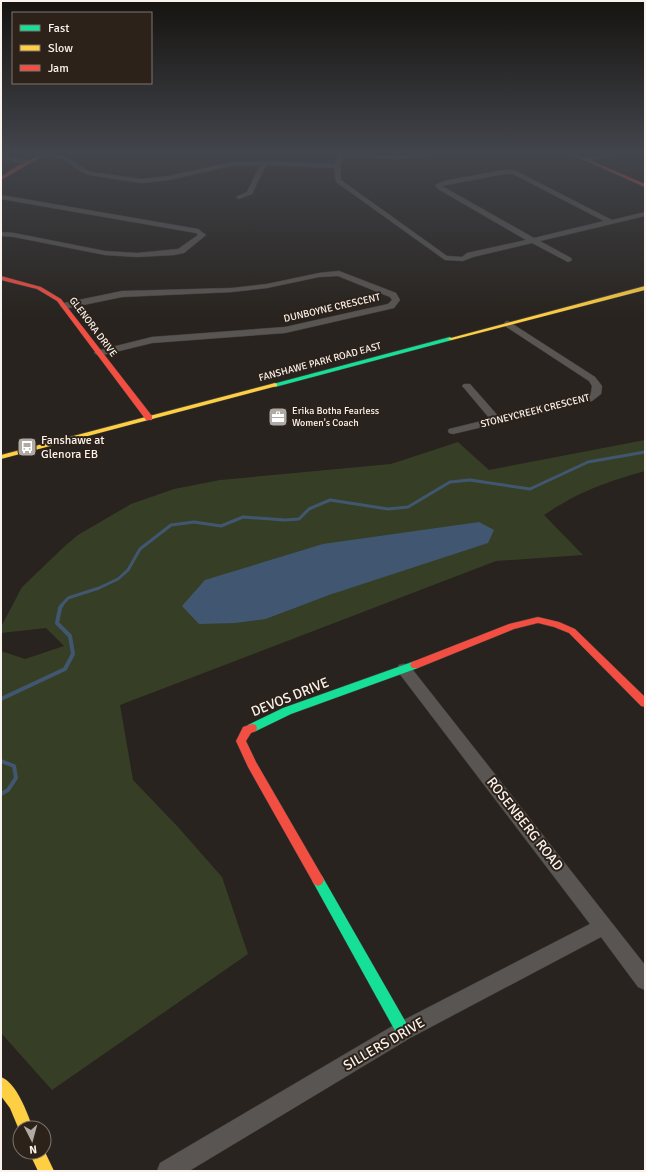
<svg xmlns="http://www.w3.org/2000/svg" width="646" height="1172" font-family="Signika,sans-serif">
<rect width="100%" height="100%" fill="#28231e"/>
<path fill="#363f25" fill-rule="evenodd" d="M645,440V471C606,482 578,492 544,515L583,555L496,561L120,705L133,780L178,827L222,877L248,954L52,1090L1,1033V651L25,659L64,646L46,628L1,633V627L22,587L66,545L78,535L131,504L174,489L220,480L391,464L458,442L489,470ZM479,522L332,594L266,619L438,529Z"/>
<polygon fill="#415771" points="479,522 494,530 488,543 332,594 266,619 235,623 199,624 182,606 205,580 323,544"/>
<g fill="none" stroke-linecap="round" stroke-linejoin="round">
<polyline stroke="#415771" stroke-width="3" points="61,606 68,598 99,588 118,579 128,570 140,549 171,525 194,522 221,526 243,517 285,520 299,519 309,509 330,500 388,509 408,507 450,482 470,480 530,489 588,462 645,452"/>
<g stroke="#415771" stroke-width="4">
<polyline points="1,699 65,669 73,654 70,636 57,623 60,608 62,605"/>
<polyline points="1,761 14,766 16,778 8,790 1,794"/>
</g>
<defs>
<g id="street">
<path d="M47,154H55L67,157L84,169L92,172L141,179L169,176L231,162L264,161L335,164L337,154L397,155L430,154L427,156L397,159L343,156L340,166L341,180L447,256L462,257L467,253L526,240L438,189L435,185L444,181L504,170H514L612,220L645,212V216L540,241L571,258L572,260L568,262L532,243L473,257L463,261L445,260L336,182L334,168L266,165L252,194L239,199L236,197L247,192L260,165L231,166L169,180L141,183L89,175L80,171L63,159ZM504,174H513L604,221L534,238L442,186Z"/>
<polygon points="608,154 619,154 586,161 583,159"/>
<polygon points="1,156 27,160 30,162 27,164 1,160"/>
<polygon points="1,195 198,229 206,235 184,253 174,255 137,257 105,255 14,237 1,236 1,232 14,233 105,251 137,253 178,249 198,235 196,233 1,199"/>
<polygon points="339,271 396,293 400,300 394,308 285,333 152,343 99,356 94,353 96,351 152,337 285,327 388,304 392,300 390,297 338,276 319,277 267,288 232,292 122,297 64,309 60,306 64,303 122,291 232,288 267,284 319,273"/>
<polygon points="508,321 595,377 602,386 601,394 592,401 453,434 449,433 448,431 449,429 490,419 464,388 462,386 464,384 470,384 499,417 585,397 591,393 592,386 589,381 505,326 504,324 505,322"/>
<polygon points="404,664 409,665 645,965 645,990 638,987 601,937 410,1038 189,1171 157,1171 160,1163 396,1024 590,924 399,673 397,669 399,665"/>
</g>
<g id="fast">
<polygon points="450,337 453,339 452,340 275,387 272,385 273,384"/>
<polygon points="415,661 418,662 420,665 418,668 291,714 256,731 252,732 248,731 247,728 248,725 283,708"/>
<polygon points="318,874 322,876 408,1026 410,1031 408,1036 403,1038 398,1036 314,884 312,880 314,876"/>
</g>
<g id="slow">
<polygon points="645,286 645,290 452,340 447,339"/>
<polygon points="275,383 277,384 277,386 1,459 1,455"/>
<path d="M1,1077C17,1083 27,1113 33,1128H20V1132L10,1108L1,1096Z"/>
<polygon points="44,1150 54,1171 38,1171 29,1152 44,1152"/>
</g>
<g id="jam">
<polygon points="42,154 46,154 1,180 1,177 17,166"/>
<polygon points="571,154 575,154 645,184 645,187"/>
<polygon points="1,276 41,287 61,299 152,416 152,420 146,420 57,301 37,289 1,280"/>
<polygon points="538,617 559,622 575,629 645,697 645,707 641,706 569,633 554,627 538,623 514,629 418,668 412,668 410,665 412,662 509,624"/>
<polygon points="252,724 256,725 257,728 256,731 251,733 246,741 256,762 322,876 324,880 322,884 318,886 314,884 248,767 236,741 243,727"/>
</g>
</defs>
<use href="#street" stroke="#423e3a" stroke-width="1"/>
<use href="#fast" stroke="#423e3a" stroke-width="1"/>
<use href="#slow" stroke="#423e3a" stroke-width="1"/>
<use href="#jam" stroke="#423e3a" stroke-width="1"/>
<use href="#street" fill="#595552" fill-rule="evenodd"/>
<use href="#fast" fill="#16e098" fill-rule="evenodd"/>
<use href="#slow" fill="#ffcf43" fill-rule="evenodd"/>
<use href="#jam" fill="#f24e42" fill-rule="evenodd"/>
</g>
<linearGradient id="sky" x2="0" y2="1"><stop stop-color="#161310"/><stop offset="0.48" stop-color="#42454c"/><stop offset="1" stop-color="#42454c" stop-opacity="0"/></linearGradient>
<rect width="646" height="318" fill="url(#sky)"/>
<defs>
<symbol id="office-square" viewBox="-11 -11 22 22"><rect x="-9" y="-9" width="18" height="18" rx="4" fill="#b0aaa5" stroke="#2c221a"/><path d="M-6-3h4V-5.5h4V-3h4V5H-6ZM-1-4.5V-3h2v-1.5ZM-6 0V1H6V0Z" fill="#fff"/></symbol>
<symbol id="bus-square" viewBox="-11 -11 22 22"><rect x="-9" y="-9" width="18" height="18" rx="4" fill="#b0aaa5" stroke="#2c221a"/><path d="M-5-6H5V4H4V6H2V4H-2V6H-4V4H-5ZM-3.5-4V0h7V-4ZM-3.5 1.2v1.5H-2V1.2ZM2 1.2v1.5H3.5V1.2Z" fill="#fff"/></symbol>
</defs>
<g fill-rule="evenodd">
<use href="#office-square" x="267" y="406" width="22" height="22"/>
<use href="#bus-square" x="16" y="436" width="22" height="22"/>
</g>
<g text-anchor="middle" dominant-baseline="central" stroke-width="4" stroke-linejoin="round" paint-order="stroke">
<g font-size="10" fill="#f9f2ed" stroke="#2c221a">
<text transform="translate(332 308) rotate(-13)">DUNBOYNE CRESCENT</text>
<text transform="translate(93 327) rotate(53)">GLENORA DRIVE</text>
<text transform="translate(320 362) rotate(-15)">FANSHAWE PARK ROAD EAST</text>
<text transform="translate(535 411) rotate(-14)">STONEYCREEK CRESCENT</text>
</g>
<g font-size="10" fill="#f9f2ed" stroke="#2c221a" text-anchor="start">
<text x="292" y="411">Erika Botha Fearless<tspan x="292" dy="12">Women's Coach</tspan></text>
</g>
<g font-size="12" fill="#f9f2ed" stroke="#2c221a" text-anchor="start">
<text x="41" y="440">Fanshawe at<tspan x="41" dy="14">Glenora EB</tspan></text>
</g>
<g font-size="14" fill="#f9f2ed" stroke="#2c221a">
<text transform="translate(290 697) rotate(-22)">DEVOS DRIVE</text>
<text transform="translate(525 824) rotate(52)">ROSENBERG ROAD</text>
<text transform="translate(384 1044) rotate(-30)">SILLERS DRIVE</text>
</g>
</g>
<rect width="646" height="1172" fill="none" stroke="#f9f2ed" stroke-width="4"/>
<rect x="12" y="12" width="140" height="72" fill="#2c221a" stroke="#7e756e"/>
<rect x="20" y="25" width="20" height="6" fill="#16e098" stroke="#7e756e"/>
<text x="48" y="32" font-size="12" fill="#f9f2ed">Fast</text>
<rect x="20" y="45" width="20" height="6" fill="#ffcf43" stroke="#7e756e"/>
<text x="48" y="52" font-size="12" fill="#f9f2ed">Slow</text>
<rect x="20" y="65" width="20" height="6" fill="#f24e42" stroke="#7e756e"/>
<text x="48" y="72" font-size="12" fill="#f9f2ed">Jam</text>
<g transform="translate(32 1140) rotate(174)"><circle r="19" fill="#2c221a" stroke="#7e756e"/>
<path d="M0-3L7 15L0 10L-7 15Z" fill="#b0aaa5"/>
<text y="-6" font-size="11" font-weight="bold" text-anchor="middle" fill="#f9f2ed">N</text>
</g>
</svg>
